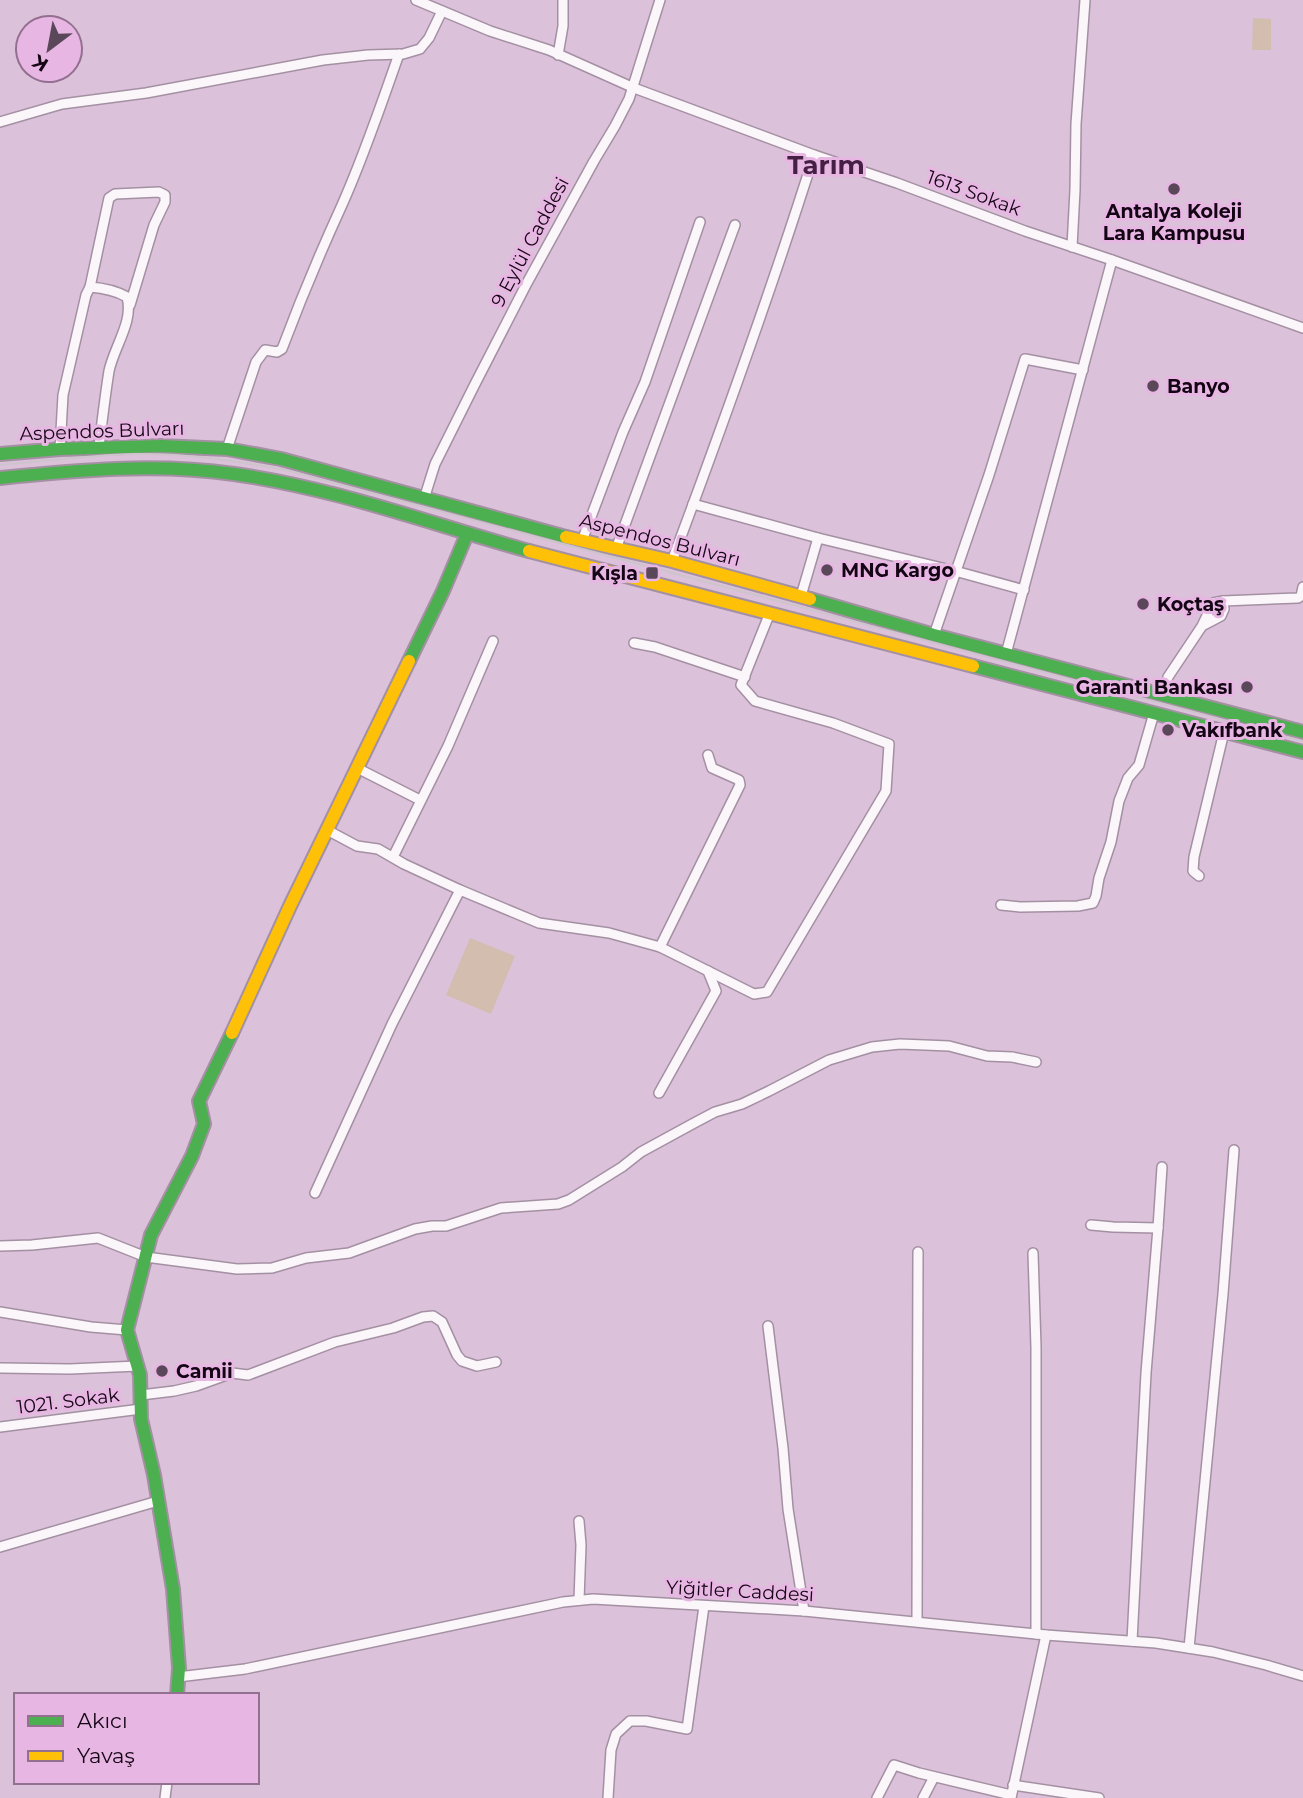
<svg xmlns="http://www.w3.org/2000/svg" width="1303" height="1798" font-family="Montserrat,sans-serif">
<rect width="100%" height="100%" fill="#dcc1da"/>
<g fill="#d3bdaf">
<polygon points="1253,18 1271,19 1271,50 1252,50"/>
<polygon points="470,938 515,956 491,1014 446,995"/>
</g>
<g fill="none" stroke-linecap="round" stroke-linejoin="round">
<defs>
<g id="street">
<polyline points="416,0 490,31 549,50 634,88 814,155 897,183 1025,231 1112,260 1303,328"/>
<polyline points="558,55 563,26 563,0"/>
<polyline points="0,122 62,104 146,93 323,60 368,55 403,54 420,49 429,38 442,11"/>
<polyline points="1072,247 1075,190 1076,124 1085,0"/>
<path d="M90,287C103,288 115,290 127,297C134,321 114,347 109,371C105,396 102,422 99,447"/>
<polyline points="60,449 63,395 86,295 90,287 109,198 115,194 159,192 165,195 165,202 154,225 130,305"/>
<path d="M227,449L256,362L265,350L277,352L282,349C300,301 320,253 342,205C364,156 381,105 399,54"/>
<polyline points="424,499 435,464 474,386 527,283 594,161 615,126 629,99 660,0"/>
<polyline points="693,504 818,538"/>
<polyline points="582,541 623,432 645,382 700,222"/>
<polyline points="616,549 735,225"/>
<path d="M672,561C722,427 771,292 814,155"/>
<polyline points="801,596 818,538 955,571 1024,590"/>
<polyline points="1223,601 1298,598 1301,596 1303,587"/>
<polyline points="934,635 989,475 1025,359 1083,370"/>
<polyline points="634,643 655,647 745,677"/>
<polyline points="1006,654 1112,260"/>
<polyline points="1163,695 1168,677 1202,626 1213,603 1223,601 1224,609 1221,616 1202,626"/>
<polyline points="708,755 712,768 739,780 740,785 660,947 754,994 767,992 886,791 889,744 833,723 755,701 741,685 769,615"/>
<polyline points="357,768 420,800"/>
<polyline points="327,830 357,846 378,849 404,864 460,890 539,923 609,933 660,947"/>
<polyline points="393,857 448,746 493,641"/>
<polyline points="1199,876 1193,871 1194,857 1224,732"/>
<polyline points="1001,905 1020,907 1078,906 1093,903 1096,896 1099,878 1111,842 1119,801 1128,778 1139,765 1154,713"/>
<polyline points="659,1093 716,991 708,971"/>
<polyline points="315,1193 392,1024 460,890"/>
<polyline points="1091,1225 1113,1227 1158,1228 1162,1167"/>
<polyline points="0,1246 32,1245 98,1238 146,1257 161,1259 237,1269 272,1268 306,1258 349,1253 415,1229 432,1226 446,1226 501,1208 558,1204 569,1200 622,1167 641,1152 696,1122 715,1112 742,1104 769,1091 829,1060 872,1047 900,1044 949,1046 987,1056 1012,1057 1036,1062"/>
<polyline points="1033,1253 1036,1347 1036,1634"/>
<polyline points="0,1312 91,1327 127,1330"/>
<polyline points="768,1326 783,1448 788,1509 804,1611"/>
<polyline points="0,1368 70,1369 138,1366"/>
<polyline points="141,1395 174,1391 196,1386 232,1373 248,1375 335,1342 393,1328 423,1317 433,1316 442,1322 457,1355 462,1361 477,1366 496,1362"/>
<polyline points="0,1427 141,1409"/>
<polyline points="0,1547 158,1501"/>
<polyline points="579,1600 581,1545 579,1521"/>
<polyline points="917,1621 918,1252"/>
<polyline points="1132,1641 1146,1373 1158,1228"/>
<polyline points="1189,1648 1223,1294 1234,1150"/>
<polyline points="178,1677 245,1669 563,1602 593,1599 804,1611 1046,1635 1156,1643 1213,1652 1266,1665 1303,1676"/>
<polyline points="1013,1785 1099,1798"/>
<polyline points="165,1798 167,1782"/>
<polyline points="608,1798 611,1750 616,1734 630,1721 646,1721 687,1729 704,1606"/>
<polyline points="877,1798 894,1765 919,1773 1011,1795"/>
<polyline points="923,1798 934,1777"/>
<polyline points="1011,1798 1046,1635"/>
</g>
<g id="fast">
<polyline points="0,454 60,449 161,446 227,449 281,459 566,537"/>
<path d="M0,478C78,470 156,463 234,474C335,488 431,524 529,551"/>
<polyline points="810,599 934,635 1303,732"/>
<polyline points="409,661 443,591 467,534"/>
<polyline points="973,666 1303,752"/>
<polyline points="177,1695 179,1668 173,1589 154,1475 141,1419 140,1375 127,1330 151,1235 192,1156 204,1124 199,1101 232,1033"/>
</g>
<g id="slow">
<polyline points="566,537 672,561 810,599"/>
<polyline points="529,551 973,666"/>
<polyline points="232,1033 290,906 409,661"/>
</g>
</defs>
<use href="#street" stroke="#a490a3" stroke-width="12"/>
<use href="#fast" stroke="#a490a3" stroke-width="16"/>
<use href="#slow" stroke="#a490a3" stroke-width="16"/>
<use href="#street" stroke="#faf6f9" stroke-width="9"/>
<use href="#fast" stroke="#4caf50" stroke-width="12"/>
<use href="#slow" stroke="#ffc107" stroke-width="12"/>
<path stroke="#cdc4cc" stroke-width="2" d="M0,465C45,461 90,455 135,454C186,453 236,461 286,470L1303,741"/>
</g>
<g fill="#5a4759" stroke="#e7b6e3" stroke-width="2.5">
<circle cx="1174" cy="189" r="7"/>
<circle cx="1153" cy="386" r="7"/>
<circle cx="827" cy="570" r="7"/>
<rect x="645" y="566" width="14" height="14" rx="3.5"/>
<circle cx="1143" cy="604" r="7"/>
<circle cx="1247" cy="687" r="7"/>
<circle cx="1168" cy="730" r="7"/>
<circle cx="162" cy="1371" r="7"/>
</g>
<g text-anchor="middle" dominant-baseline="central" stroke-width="6" stroke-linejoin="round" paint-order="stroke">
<g font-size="19" fill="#140514" stroke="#e7b6e3">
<text transform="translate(974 193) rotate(20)">1613 Sokak</text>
<text transform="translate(530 242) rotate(-62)">9 Eylül Caddesi</text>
<text transform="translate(102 431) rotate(-2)">Aspendos Bulvarı</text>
<text transform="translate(660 540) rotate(14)">Aspendos Bulvarı</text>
<text transform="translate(68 1401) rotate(-7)">1021. Sokak</text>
<text transform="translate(740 1591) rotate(3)">Yiğitler Caddesi</text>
</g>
<g font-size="19" font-weight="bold" fill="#140514" stroke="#e7b6e3" text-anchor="start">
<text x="1174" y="211" text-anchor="middle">Antalya Koleji<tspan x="1174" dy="22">Lara Kampusu</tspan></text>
<text x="1167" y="386">Banyo</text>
<text x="841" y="570">MNG Kargo</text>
<text x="638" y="573" text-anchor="end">Kışla</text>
<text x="1157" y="604">Koçtaş</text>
<text x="1233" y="687" text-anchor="end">Garanti Bankası</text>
<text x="1182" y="730">Vakıfbank</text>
<text x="176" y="1371">Camii</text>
</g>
<g font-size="26" font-weight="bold" fill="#461f45" stroke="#e7b6e3">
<text x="826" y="165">Tarım</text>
</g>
</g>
<rect x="14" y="1693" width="245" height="91" fill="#e7b6e3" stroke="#936f90" stroke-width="2"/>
<rect x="28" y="1716" width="35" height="10" fill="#4caf50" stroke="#936f90" stroke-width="2"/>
<text x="77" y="1728" font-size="21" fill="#140514">Akıcı</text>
<rect x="28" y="1751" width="35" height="10" fill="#ffc107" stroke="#936f90" stroke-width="2"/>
<text x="77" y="1763" font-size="21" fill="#140514">Yavaş</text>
<g transform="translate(49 49) rotate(212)"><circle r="33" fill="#e7b6e3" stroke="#936f90" stroke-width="2"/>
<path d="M0-5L12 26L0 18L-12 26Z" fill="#5a4759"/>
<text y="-10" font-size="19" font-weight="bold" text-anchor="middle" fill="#140514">K</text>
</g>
</svg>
